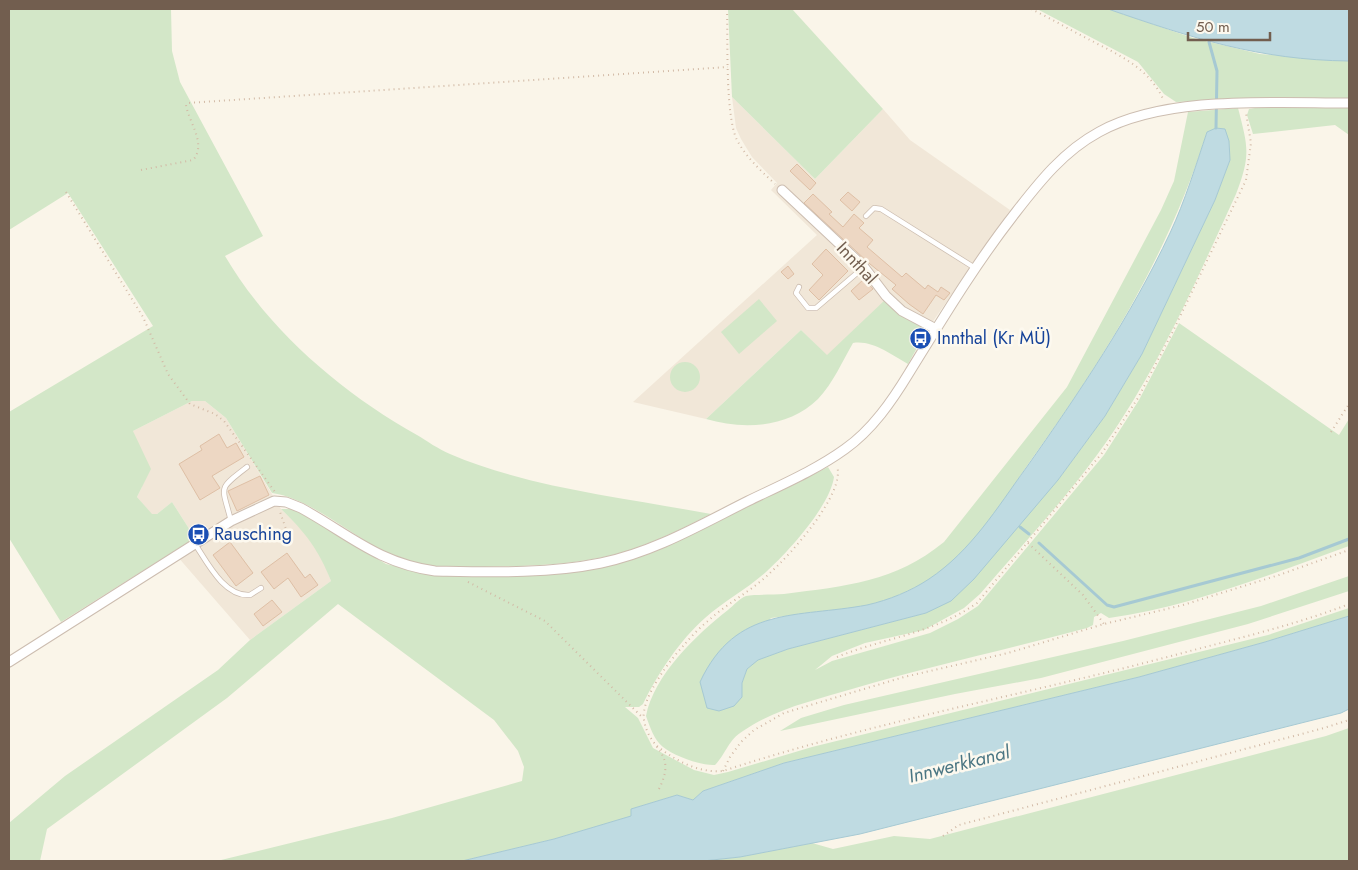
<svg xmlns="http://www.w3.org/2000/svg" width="1358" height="870" font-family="Jost,sans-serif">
<rect width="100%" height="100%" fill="#faf5e9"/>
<g fill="#f1e7d8">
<polygon points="732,97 815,179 883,109 910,140 1010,210 927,330 910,320 886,300 827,356 801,330 706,419 633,402 817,235 771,190 777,183 752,157 741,139 736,128"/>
<polygon points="192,401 205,401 226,418 281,509 305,532 322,557 331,581 250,640 177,556 195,538 172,502 157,514 151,514 137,497 142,487 133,431"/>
</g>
<g fill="#d3e7c8" fill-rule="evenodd">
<path d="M9,9H171L172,51L180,82L263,236L225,256C269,331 342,393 417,435C427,441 438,449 450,454C529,488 626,498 711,514C679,530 648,546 613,555C572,565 528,566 485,567C457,567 425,569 399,559C358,542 314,499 272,493L226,418L205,401H192L133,431L151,469L137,497L152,514H157L172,502L195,538L61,622L9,538V412L153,326L68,193L9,230Z"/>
<polygon points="728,9 792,9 883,109 815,179 732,97"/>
<polygon points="1037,9 1108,9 1193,38 1260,54 1349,61 1349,100 1244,99 1176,102 1164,94 1138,62"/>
<polygon points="1349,107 1349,135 1335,125 1253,134 1247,115 1249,109 1255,108"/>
<path d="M1238,108C1248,147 1251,155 1236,194C1201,270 1167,349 1121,420C1081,483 1028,538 980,594L964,608L924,630L865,643L832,656L815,670L832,661L930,633L958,619L978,606L1104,455L1139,400L1179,323L1339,435L1349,419V546C1274,573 1189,607 1109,618L1101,613L1094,617L1093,625L1087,628C1009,649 930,666 852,689C815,700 775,709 743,731C728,740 726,754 715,765C702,766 674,756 663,747C654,740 650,727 646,716C654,675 696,635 728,610C733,606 740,598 746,596C755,594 774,595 784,594C846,586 895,582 944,542L1067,387L1161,210L1174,181L1188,112ZM1207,132L1229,141L1230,160L1215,200L1142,354L1105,416L1058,480L926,613L788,649L757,660L747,669L742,683V697L707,708L771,618C809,613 868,611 901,594C924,584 950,568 966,549C991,523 1010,490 1031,460C1105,358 1169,253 1207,132Z"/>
<polygon points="759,299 777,321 739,354 721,332"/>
<path d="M886,299L910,320L927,330L908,364C891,355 873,340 853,343C842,362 833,383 818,399C789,428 743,430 706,419L801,330L827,355Z"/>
<circle cx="685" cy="377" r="15"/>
<path d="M828,467L834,477C830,506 788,552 766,572C747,589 724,601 705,618C680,640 658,673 643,704L639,707H625L638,718L653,748L694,770L714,775L728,772L812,747L1268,635L1349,608V616L1265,642L1139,677L784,763L703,791L693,800L677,795L631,809L632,816L554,839L462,861H217L392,818L522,781L524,767L518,751L494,720L338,604L227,698L47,829L40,861H9V823L65,776L218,670L250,640L331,581C319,550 305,532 281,509H291L305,515L386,564L422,572L481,576L546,574L606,566L637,558L715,523Z"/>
<polygon points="1349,576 1349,591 1248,624 1041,678 955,694 780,731 801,718 844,705 1123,641 1261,606"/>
<polygon points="1349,728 1349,861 703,861 740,857 812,843 833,849 894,836 930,839 1326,736"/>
</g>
<g fill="#bfdbe2" stroke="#a6c9d3">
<path d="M1108,9H1349V61C1259,60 1192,38 1108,9Z"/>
<path d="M1216,128L1225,129L1229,141L1230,160L1215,200L1142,354L1105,416L1058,480L974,579L951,601L926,613L788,649L758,660L747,669L742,683V697L734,706L719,711L707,708L700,682C736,605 797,618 867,605C889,600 911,591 929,579C971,551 997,508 1026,468C1079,393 1131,316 1170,233C1185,201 1196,165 1207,132Z"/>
<polygon points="1349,616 1349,709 1341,713 860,834 740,857 703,861 462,861 554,839 631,816 631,809 677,795 693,800 703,791 784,763 1139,677 1265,642"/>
</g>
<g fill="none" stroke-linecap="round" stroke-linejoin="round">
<g stroke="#a6c9d3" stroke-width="3">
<polyline points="1209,42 1217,71 1216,128"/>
<polyline points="1020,527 1029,534"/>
<polyline points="1039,543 1107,605 1114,607 1299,558 1349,539"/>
</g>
</g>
<g fill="#edd7c3" stroke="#debfa5">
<polygon points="797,164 816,183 810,190 790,171"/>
<polygon points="848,192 860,202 852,211 840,200"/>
<polygon points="813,194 832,212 829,214 843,227 854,214 864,223 859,228 873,240 867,247 902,277 906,273 925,289 928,285 938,292 941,287 950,293 944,300 936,295 923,314 909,304 892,289 896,285 870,264 804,203"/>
<polygon points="826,249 848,271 819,300 809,290 823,275 812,264"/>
<polygon points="788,266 794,274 788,279 781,272"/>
<polygon points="864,279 873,289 859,300 851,291"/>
<polygon points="219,434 227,448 236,443 244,457 212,476 220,488 200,500 179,464 202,450 200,446"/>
<polygon points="260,476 269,495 237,511 228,491"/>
<polygon points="230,542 253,573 236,586 213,555"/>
<polygon points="287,553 305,578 310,574 318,585 301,597 288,578 274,589 261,572"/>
<polygon points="272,600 282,612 263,626 254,614"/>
</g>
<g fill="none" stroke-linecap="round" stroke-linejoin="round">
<defs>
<g id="lane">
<polyline points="866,216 874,208 881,209 975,268"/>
<polyline points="799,287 796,293 808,308 816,308 864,267"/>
<path d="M231,521C222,485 217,490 247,467"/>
<path d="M195,544C207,562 224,597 250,595L261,588"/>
</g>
<g id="street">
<polyline points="782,190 864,267 886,296 902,311 936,329"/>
<path d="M9,662L231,521L274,501L286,502L301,508C350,535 378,563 435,571C490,572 547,574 601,563C654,552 700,525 748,501C781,485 816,470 845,449C872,430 892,401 909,373C943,318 976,263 1016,212C1040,181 1064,151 1099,132C1166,95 1274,103 1349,103"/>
</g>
</defs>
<use href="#lane" stroke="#ccbdb0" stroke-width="6"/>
<use href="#street" stroke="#ccbdb0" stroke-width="11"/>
<g stroke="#d2baa6" stroke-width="2" stroke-dasharray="1 4" stroke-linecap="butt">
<path d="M727,9C728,38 725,116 737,140C746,157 760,170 775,184"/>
<path d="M1031,9C1052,19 1072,31 1092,41C1121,56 1150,69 1164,101"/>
<path d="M141,170L193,160C207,144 189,123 186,105L188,103L728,67"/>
<polyline points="66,192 143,317 168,374 190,404 215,414 224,421 275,492"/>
<polyline points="1331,432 1349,404"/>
<path d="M228,535C247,530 274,555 286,529L280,512"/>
<polyline points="1028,543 1083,595 1104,624"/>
<polyline points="468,582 545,621 643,718"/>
<path d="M837,657C884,638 935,633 977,603L1102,453L1138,398L1172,333L1246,180L1251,143L1246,113"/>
<path d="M657,746C676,761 698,773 723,771C875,721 1035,693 1190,651C1243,637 1298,624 1349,604"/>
<polyline points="723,771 730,757 741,742 754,730 784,713 904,677 1008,653 1104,624 1183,605 1279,575 1349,550"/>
<path d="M659,789C678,751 649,751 644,720C640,699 670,660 684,645C691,637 699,628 708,621C727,603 752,591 771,572C790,555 846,493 837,466"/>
<polyline points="943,836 959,825 1324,728 1349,720"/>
</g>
<use href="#lane" stroke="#fff" stroke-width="4.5"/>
<use href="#street" stroke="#fff" stroke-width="9"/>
</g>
<defs>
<symbol id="bus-disc" viewBox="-11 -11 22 22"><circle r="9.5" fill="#1a4fb4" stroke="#fdf9ef"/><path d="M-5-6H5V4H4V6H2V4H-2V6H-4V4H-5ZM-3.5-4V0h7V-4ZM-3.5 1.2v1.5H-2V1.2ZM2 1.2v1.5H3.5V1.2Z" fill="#fff"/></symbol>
</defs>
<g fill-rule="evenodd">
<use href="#bus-disc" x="908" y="326" width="25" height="25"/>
<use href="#bus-disc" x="186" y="522" width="25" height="25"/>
</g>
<g text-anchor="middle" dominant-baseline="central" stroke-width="5" stroke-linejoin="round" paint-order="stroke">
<g font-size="18" fill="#725e4f" stroke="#fdf9ef">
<text transform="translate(857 263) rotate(47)">Innthal</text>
</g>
<g font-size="18" fill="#164399" stroke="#fdf9ef" text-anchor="start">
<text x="937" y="338">Innthal (Kr MÜ)</text>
<text x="214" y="534">Rausching</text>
</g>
<g font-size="19" font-style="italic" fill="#4b7683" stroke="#fdf9ef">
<text transform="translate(959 764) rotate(-14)">Innwerkkanal</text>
</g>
</g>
<rect width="1358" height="870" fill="none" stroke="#725e4f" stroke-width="20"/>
<path d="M1188 32v8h82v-8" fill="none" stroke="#725e4f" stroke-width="2.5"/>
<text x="1196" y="32" font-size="15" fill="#725e4f" stroke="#fdf9ef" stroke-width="4" paint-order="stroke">50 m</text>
</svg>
